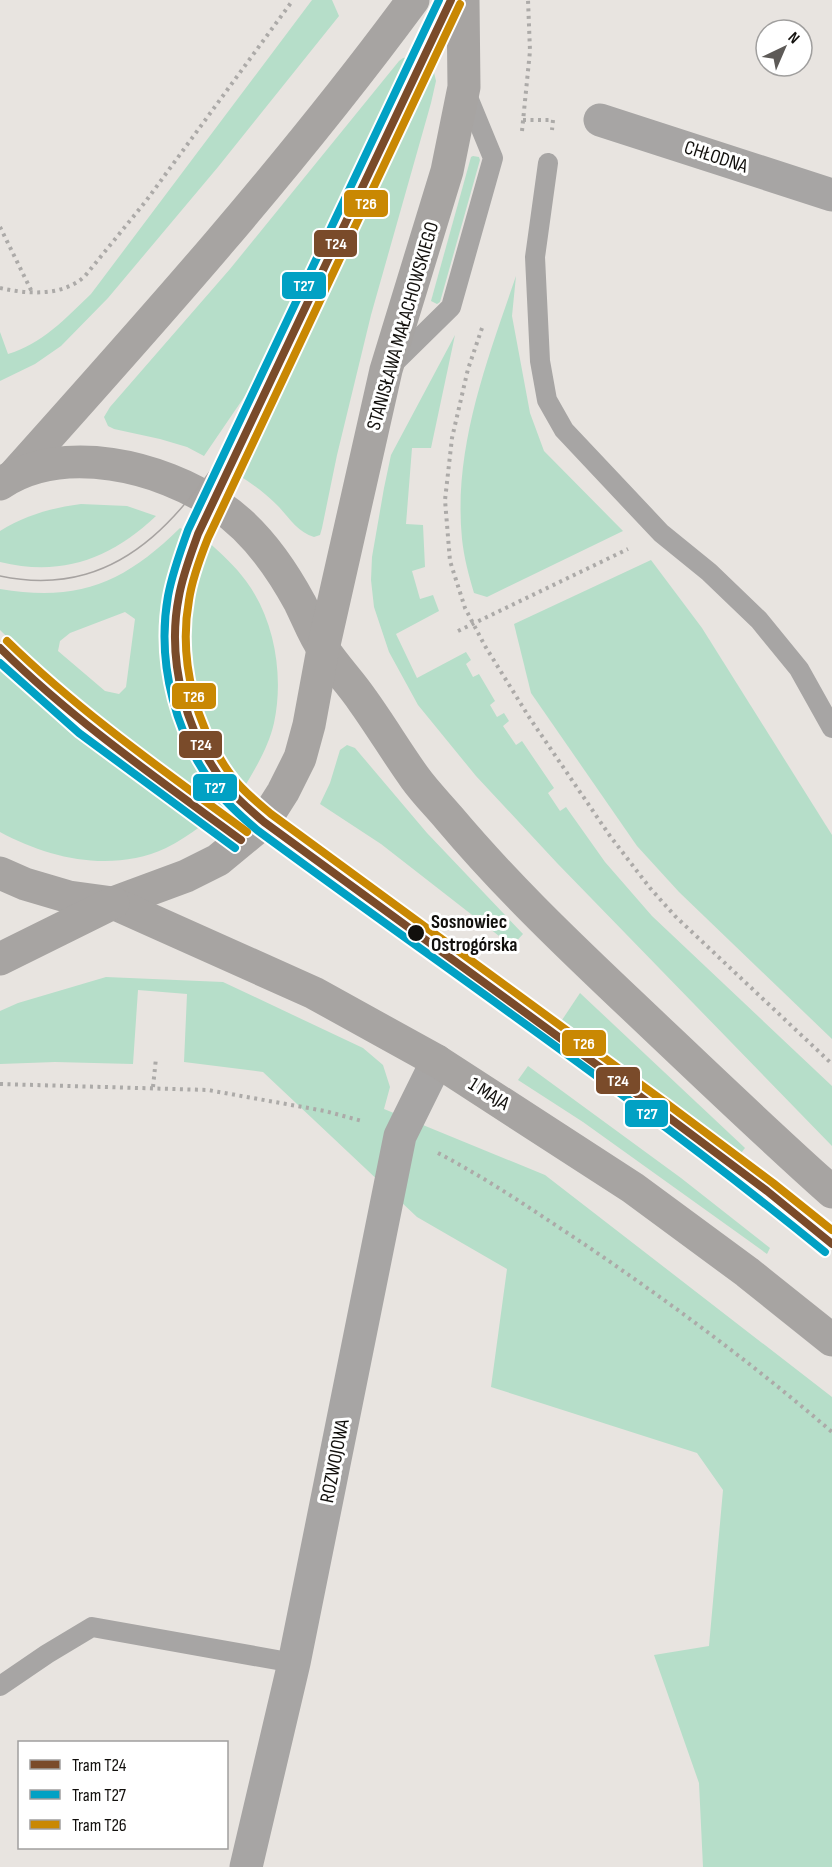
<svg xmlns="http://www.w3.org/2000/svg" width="832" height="1867" font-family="'Sofia Sans Condensed',sans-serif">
<rect width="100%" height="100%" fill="#e8e4e0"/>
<g fill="#b6dec9" fill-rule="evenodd">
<path d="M312,0H332L339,16L218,167L108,298L61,346L35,364L0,381V332L8,354C42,344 66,318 91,294Z"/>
<polygon points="411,57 251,387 204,456 187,447 160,439 114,429 108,426 104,417 110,407 230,269 399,61 403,58"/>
<path d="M433,68L436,81L431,103L371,315L337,455L322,528L320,535L314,537C299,533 289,518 279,507C266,494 253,484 238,475Z"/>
<polygon points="473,156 479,157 480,160 440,302 437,304 431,301 471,157"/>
<path d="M516,276L512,316L530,413L544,451L623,531L487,597L474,593C469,576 464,558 462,539C453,448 487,361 516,276Z"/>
<polygon points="455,335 431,448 412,448 406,524 423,525 425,567 412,571 420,599 433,595 439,611 396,634 417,678 466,652 471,660 466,664 473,677 479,674 495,701 490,705 497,717 504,713 509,721 503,726 516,745 522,741 554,788 548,793 560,811 566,807 605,862 652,916 832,1086 832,1146 557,863 476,776 418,705 389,652 374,607 371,580 372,557 384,488 391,455"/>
<path d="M81,504L127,506L156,516C110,559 62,577 0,562V531C26,515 51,508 81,504Z"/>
<path d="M180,528L184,530C142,629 161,722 226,805L222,808C144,753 67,697 0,630V589C79,602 124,583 180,528ZM125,612L135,619L126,687L119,694L105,691L58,651L60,641L70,633Z"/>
<path d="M207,541C221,553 235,566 246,581C275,620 284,676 274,723C269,745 257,766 245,786C187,713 172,628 207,541Z"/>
<polygon points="651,560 702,628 832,835 832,1039 679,892 637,846 531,693 514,624"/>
<path d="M0,667L83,740L201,826C190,834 178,842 166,848C112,873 50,859 0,832Z"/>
<polygon points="347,745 355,748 427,833 523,934 512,946 381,844 320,804 330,783 340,750"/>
<polygon points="106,977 223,982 363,1048 383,1065 390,1087 384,1109 545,1175 832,1397 832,1867 703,1867 699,1783 654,1655 709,1646 723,1490 697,1453 491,1387 507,1269 417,1217 263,1072 184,1062 187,994 138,990 133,1064 55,1062 0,1064 0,1011 18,1003"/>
<polygon points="580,993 745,1148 741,1153 562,1020"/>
<polygon points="528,1066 681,1178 770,1248 767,1254 583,1122 518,1080"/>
</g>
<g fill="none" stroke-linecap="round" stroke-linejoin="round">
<g stroke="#acaaa8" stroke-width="4" stroke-dasharray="3 4.5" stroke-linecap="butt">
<polyline points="523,120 553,120 552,130"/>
<polyline points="522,131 530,51 528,0"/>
<polyline points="0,227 32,292"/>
<path d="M0,288C28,294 62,297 85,276L146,201L293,0"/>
<polyline points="482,328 468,369 452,438 445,500 450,561 465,608 485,646 529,717 610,836 650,888 675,916 832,1064"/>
<polyline points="458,631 628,549"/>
<polyline points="0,1084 208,1090 325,1111 362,1121"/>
<polyline points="153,1087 156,1058"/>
<path d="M438,1153C488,1179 534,1211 581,1242C668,1301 752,1363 832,1432"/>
</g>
<g stroke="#a7a5a4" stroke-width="20">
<polyline points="548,163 535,257 540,361 547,400 564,430 661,533 709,572 759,620 799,669 832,728"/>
<polyline points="393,364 451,307 493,158 465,90"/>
<polyline points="0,1686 47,1654 92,1627 294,1663"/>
</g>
<g stroke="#a7a5a4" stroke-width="33">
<polyline points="600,120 832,195"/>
<polyline points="246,1867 294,1663 400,1136 437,1061"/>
</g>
<g stroke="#a7a4a2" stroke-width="33">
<path d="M14,475C152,321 290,167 413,0"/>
<path d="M0,484C63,442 161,466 219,506C255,530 280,566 300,603C308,619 314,636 324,650C336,668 351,683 363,701C381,726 397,753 415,778C425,792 438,805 449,818C502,881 560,937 619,993C690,1060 759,1127 832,1192"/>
<polyline points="0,873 25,884 69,897 113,903 186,876 218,860 264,822 283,792 300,758 309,725 323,649 386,370 447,171 464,87 463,0"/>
<polyline points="113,903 314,993 437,1061 633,1188 747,1272 832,1340"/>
<polyline points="0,959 113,903"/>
</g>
<path stroke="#a7a3a1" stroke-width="1.5" d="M0,576C143,606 206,478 271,377"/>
<defs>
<g id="tram-1">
<path d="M451,0L198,534C191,554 183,574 179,596C166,661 186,735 227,787C238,800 251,811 264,822L660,1111L767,1191L832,1244"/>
<path d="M0,648C74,721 158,779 241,840"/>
</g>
<g id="tram-2">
<path d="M439,0L188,530C180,552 172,574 168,596C156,664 176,738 218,792C229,806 243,818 257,830C447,970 643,1103 825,1252"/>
<polyline points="0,663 79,733 235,848"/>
</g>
<g id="tram-3">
<path d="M460,4L208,538C200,558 192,579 189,600C178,661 196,730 234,779C244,792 258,803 271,814L666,1103L773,1183L832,1230"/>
<path d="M7,641C81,713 164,771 247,832"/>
</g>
</defs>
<use href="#tram-1" stroke="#fff" stroke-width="12"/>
<use href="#tram-2" stroke="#fff" stroke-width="12"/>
<use href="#tram-3" stroke="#fff" stroke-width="12"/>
<use href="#tram-1" stroke="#7a4b2a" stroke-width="8"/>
<use href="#tram-2" stroke="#01a1c4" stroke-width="8"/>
<use href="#tram-3" stroke="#c98803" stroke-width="8"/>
</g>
<circle fill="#12100d" stroke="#fff" stroke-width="2" cx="416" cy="933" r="9"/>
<g text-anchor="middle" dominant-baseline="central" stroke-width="6" stroke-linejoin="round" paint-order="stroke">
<g font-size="20" fill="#12100d" stroke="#fff">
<text transform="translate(716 157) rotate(18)">CHŁODNA</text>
<text transform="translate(403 326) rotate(-74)">STANISŁAWA MAŁACHOWSKIEGO</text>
<text transform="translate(489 1094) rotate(32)">1 MAJA</text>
<text transform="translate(335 1461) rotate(-79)">ROZWOJOWA</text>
</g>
<g font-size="20" font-weight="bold" fill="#12100d" stroke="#fff" text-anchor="start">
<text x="431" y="922">Sosnowiec<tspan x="431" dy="23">Ostrogórska</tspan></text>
</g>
</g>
<g stroke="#fff" stroke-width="2">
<rect x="343" y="189" width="46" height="29" rx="6" fill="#c98803"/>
<rect x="313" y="229" width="45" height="29" rx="6" fill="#7a4b2a"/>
<rect x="281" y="271" width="46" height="29" rx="6" fill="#01a1c4"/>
<rect x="171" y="682" width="46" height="28" rx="6" fill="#c98803"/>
<rect x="178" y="730" width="45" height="29" rx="6" fill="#7a4b2a"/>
<rect x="192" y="773" width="46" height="29" rx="6" fill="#01a1c4"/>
<rect x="561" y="1029" width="46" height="28" rx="6" fill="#c98803"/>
<rect x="595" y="1066" width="46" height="29" rx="6" fill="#7a4b2a"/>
<rect x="624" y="1099" width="45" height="29" rx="6" fill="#01a1c4"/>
</g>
<g font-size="16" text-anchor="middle" font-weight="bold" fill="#fff">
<text x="366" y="209">T26</text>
<text x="336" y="249">T24</text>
<text x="304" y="291">T27</text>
<text x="194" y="702">T26</text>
<text x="201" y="750">T24</text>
<text x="215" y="793">T27</text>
<text x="584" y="1049">T26</text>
<text x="618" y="1086">T24</text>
<text x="647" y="1119">T27</text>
</g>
<rect x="18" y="1741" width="210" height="108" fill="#ffffff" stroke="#a09f9e" stroke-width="1.5"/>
<rect x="30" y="1760" width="30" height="9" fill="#7a4b2a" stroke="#a09f9e" stroke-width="1.5"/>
<text x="72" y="1771" font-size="18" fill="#12100d">Tram T24</text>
<rect x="30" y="1790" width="30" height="9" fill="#01a1c4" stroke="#a09f9e" stroke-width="1.5"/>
<text x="72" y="1801" font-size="18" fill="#12100d">Tram T27</text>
<rect x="30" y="1820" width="30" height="9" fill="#c98803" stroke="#a09f9e" stroke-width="1.5"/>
<text x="72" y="1831" font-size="18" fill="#12100d">Tram T26</text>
<g transform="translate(784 48) rotate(44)"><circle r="28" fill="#ffffff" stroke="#a09f9e" stroke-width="1.5"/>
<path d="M0-4.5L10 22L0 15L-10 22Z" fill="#5d5a57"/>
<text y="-9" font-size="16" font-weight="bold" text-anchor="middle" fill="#12100d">N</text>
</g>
</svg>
